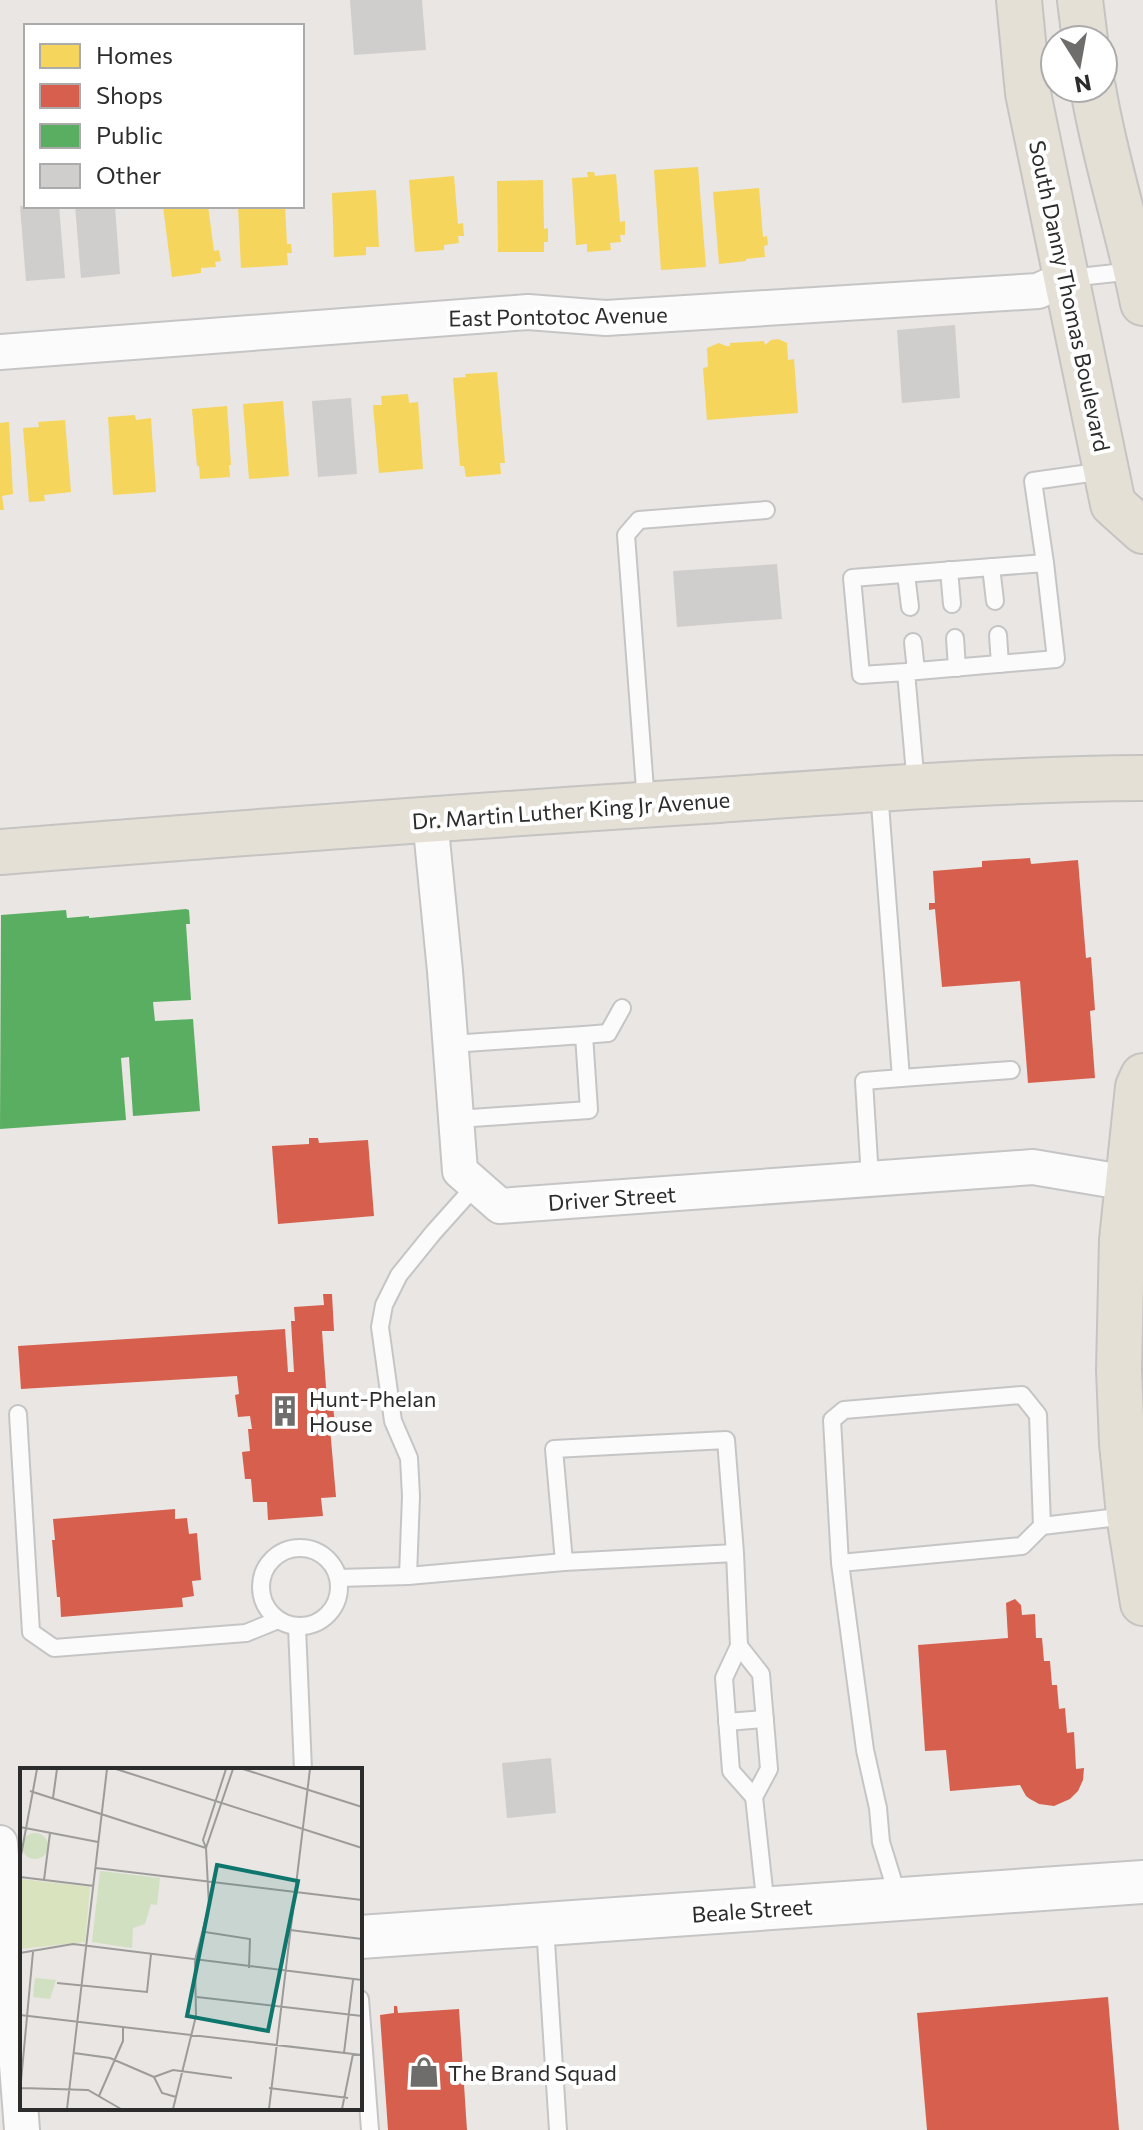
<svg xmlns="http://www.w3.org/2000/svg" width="1143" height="2130" font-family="Commissioner,sans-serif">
<rect width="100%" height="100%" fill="#e9e6e3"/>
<g fill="#f6d55c">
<polygon points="698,167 706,267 661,270 654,170"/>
<polygon points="587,172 594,172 595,176 616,174 620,222 625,221 625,235 620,235 621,242 610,243 611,250 587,252 587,244 576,245 572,178 588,177"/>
<polygon points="454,176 458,224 463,223 464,236 458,236 459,243 444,245 444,250 415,252 409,180"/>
<polygon points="543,180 544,229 548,228 548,242 544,242 544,252 498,252 497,181"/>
<polygon points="759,188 763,237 767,236 768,245 764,246 765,257 746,259 746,261 719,264 713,192"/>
<polygon points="376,190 379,247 366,247 366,255 334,257 332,193"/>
<polygon points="163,206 208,206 214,251 219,250 221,261 215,262 216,267 201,268 201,273 172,277"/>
<polygon points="238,206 285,206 287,244 291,244 292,253 287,253 288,265 241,268"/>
<polygon points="778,339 787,343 788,360 794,359 798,413 707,420 703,368 708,367 707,348 719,343 726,346 730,346 730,343 764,341 765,345 771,340"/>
<polygon points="497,372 505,463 500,463 501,474 466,477 464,466 460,466 453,378 466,377 465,374"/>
<polygon points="408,394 409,403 418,402 423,469 379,473 373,405 382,405 381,396"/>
<polygon points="283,401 289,476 249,479 243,404"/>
<polygon points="227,406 231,465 229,465 230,477 200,479 199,466 197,466 192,409"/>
<polygon points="135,415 136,420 151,418 156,492 113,495 108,417"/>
<polygon points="65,420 71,492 44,495 45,501 29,502 23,428 39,427 38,422"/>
<polygon points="9,422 13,494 2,496 4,510 0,510 0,423"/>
</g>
<g fill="#d6604d">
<polygon points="1030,858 1031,864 1078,860 1086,958 1091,957 1095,1010 1090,1011 1095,1078 1028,1083 1020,981 942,987 935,909 929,910 929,903 935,903 933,871 982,867 982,861"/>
<polygon points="309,1138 318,1138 319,1143 368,1140 374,1216 278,1224 272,1146 309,1144"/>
<polygon points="323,1294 332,1294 334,1331 322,1331 327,1401 333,1406 335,1424 330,1428 336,1497 321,1498 323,1516 268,1520 267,1502 253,1502 251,1479 245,1479 242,1452 250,1451 248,1429 252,1429 250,1416 238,1417 235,1395 239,1394 237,1376 21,1389 18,1346 285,1329 288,1372 294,1372 291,1321 295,1321 294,1307 324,1305"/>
<polygon points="175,1509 175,1519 187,1518 189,1534 197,1533 201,1580 192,1581 194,1596 182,1598 183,1607 61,1617 60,1597 57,1597 52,1540 55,1540 53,1519"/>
<polygon points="1015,1599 1021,1605 1022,1615 1035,1614 1036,1638 1042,1638 1044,1661 1050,1661 1052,1685 1057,1685 1059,1709 1065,1708 1067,1733 1074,1732 1076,1769 1084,1768 1083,1780 1078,1791 1070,1799 1054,1806 1039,1804 1030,1799 1026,1796 1020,1785 950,1791 946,1750 925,1751 918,1645 1008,1638 1006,1603"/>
<polygon points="1108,1997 1119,2130 927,2130 917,2013"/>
<polygon points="394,2006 397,2006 398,2013 459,2009 467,2130 388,2130 380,2015 394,2013"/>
</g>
<polygon fill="#5aae61" points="186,909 189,910 190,924 186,924 191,1000 153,1002 155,1021 193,1019 200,1111 133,1116 129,1057 121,1058 126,1120 0,1129 1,915 66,910 67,918 89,916 89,918"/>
<g fill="#d0cecc">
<polygon points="350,0 422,0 426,50 354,55"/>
<polygon points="20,206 59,206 65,278 26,281"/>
<polygon points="75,206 115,206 120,274 81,278"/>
<polygon points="955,325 960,398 902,403 897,330"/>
<polygon points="351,398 357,474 318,477 312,401"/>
<polygon points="777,564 782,619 677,627 673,571"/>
<polygon points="551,1758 556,1813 507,1818 502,1763"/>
</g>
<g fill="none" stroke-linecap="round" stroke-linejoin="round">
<defs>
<g id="service">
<polyline points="1069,278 1134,271"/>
<polyline points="1045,563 1033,481 1104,471"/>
<polyline points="991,567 995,601"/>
<polyline points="949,570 952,604"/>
<polyline points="906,574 910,607"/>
<polyline points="998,635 1000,664"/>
<polyline points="955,638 957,668"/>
<polyline points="913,642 916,671"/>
<polyline points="906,672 1056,659 1045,563 852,578 861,675 906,672 916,785"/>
<polyline points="646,803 626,535 639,520 766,510"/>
<polyline points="584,1035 608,1033 622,1008"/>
<polyline points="451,1044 584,1035 589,1110 457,1119"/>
<polyline points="901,1078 1011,1070"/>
<polyline points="870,1178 864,1081 901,1078 879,791"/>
<polyline points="18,1414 31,1632 54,1648 246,1633 278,1620"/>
<polyline points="1042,1526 1127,1516"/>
<circle cx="300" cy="1587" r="39"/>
<polyline points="735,1553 564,1562 554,1449 726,1440 735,1553 739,1646 724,1678 731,1771 754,1797"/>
<polyline points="840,1563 1022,1546 1042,1526 1038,1415 1022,1395 844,1410 832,1420 840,1563 865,1750 878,1808 881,1842 898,1897"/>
<polyline points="408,1576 411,1496 409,1458 393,1421 380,1327 384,1305 399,1275 433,1233 476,1185"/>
<polyline points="339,1578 408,1576 564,1562"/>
<polyline points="297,1627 303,1770"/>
<polyline points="739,1646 761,1674 769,1769 754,1797 766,1908"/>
<polyline points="727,1722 765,1719"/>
<polyline points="545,1926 558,2130"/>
<polyline points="360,1999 370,2130"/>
</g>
<g id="minor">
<polyline points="0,352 528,312 606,318 1038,291 1066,278"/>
<polyline points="430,819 445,971 460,1171 500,1206 1033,1167 1128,1183"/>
<polyline points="0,1843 22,2130"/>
</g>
<g id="tertiary">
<polyline points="360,1937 1143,1882"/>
<polyline points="0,1960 22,1958"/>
</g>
<g id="primary">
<polyline points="1019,0 1028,93 1113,504 1143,531"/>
<polyline points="1080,0 1085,40"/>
<path d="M1093,88C1105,161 1129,231 1143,303"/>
<path d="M0,852C240,833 479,815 719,800C860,790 1002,779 1143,778"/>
<polyline points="1143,1076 1138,1087 1122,1240 1119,1370 1122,1443 1129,1515 1143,1603"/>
</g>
</defs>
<use href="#service" stroke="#c6c5c6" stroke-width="20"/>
<use href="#minor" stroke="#c6c5c6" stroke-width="38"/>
<use href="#tertiary" stroke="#c6c5c6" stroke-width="46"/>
<use href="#primary" stroke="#c5c4c2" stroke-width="48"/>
<use href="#service" stroke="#fcfbfb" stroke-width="16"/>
<use href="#minor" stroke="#fcfbfb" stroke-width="34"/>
<use href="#tertiary" stroke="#fcfbfb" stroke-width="42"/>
<use href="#primary" stroke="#e5e0d6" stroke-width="44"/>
</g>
<defs>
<symbol id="building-bare" viewBox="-9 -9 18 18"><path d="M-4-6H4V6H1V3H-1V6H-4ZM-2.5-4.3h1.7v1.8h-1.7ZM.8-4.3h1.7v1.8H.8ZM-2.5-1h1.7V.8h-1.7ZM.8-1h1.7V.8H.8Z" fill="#6e6d6c" stroke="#fff" stroke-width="2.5" paint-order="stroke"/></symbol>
<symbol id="shop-bare" viewBox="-9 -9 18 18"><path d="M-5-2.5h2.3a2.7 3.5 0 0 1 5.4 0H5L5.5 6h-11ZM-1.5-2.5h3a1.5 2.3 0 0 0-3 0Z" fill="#6e6d6c" stroke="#fff" stroke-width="2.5" paint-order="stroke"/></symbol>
</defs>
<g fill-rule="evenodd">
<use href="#building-bare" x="263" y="1389" width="44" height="44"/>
<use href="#shop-bare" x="402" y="2050" width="44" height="44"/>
</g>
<g text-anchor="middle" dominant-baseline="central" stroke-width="8" stroke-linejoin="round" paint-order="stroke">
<g font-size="22" fill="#2c2c2c" stroke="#fff">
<text transform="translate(1070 296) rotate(78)">South Danny Thomas Boulevard</text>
<text transform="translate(558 316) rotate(-1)">East Pontotoc Avenue</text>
<text transform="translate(571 810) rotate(-4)">Dr. Martin Luther King Jr Avenue</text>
<text transform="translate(612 1198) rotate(-4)">Driver Street</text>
<text transform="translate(752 1910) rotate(-4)">Beale Street</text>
</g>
<g font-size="22" fill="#2c2c2c" stroke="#fff" text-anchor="start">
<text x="309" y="1398">Hunt-Phelan<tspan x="309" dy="25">House</tspan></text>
<text x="448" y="2072">The Brand Squad</text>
</g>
</g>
<g transform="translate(20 1768)">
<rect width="342" height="342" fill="#e9e6e3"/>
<path d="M2 78a13 13 0 1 1 26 0a13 13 0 1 1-26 0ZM80,103L140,110L137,137L131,136L125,156L113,160L112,180L72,174ZM15,210L36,212L30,231L13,229Z" fill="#d0e0c0"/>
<path d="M0,111L70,119L65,174L0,181Z" fill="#d9e3be"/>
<path fill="none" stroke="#9d9c9a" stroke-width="2" d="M96,1L342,80M223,1L342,39M10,23L186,80M33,30L37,1M0,59L78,74M186,80L183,72L206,1M0,93L17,1M76,100L342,132M0,109L74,118M24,112L30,65M270,162L342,171M185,164L230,171L229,200M0,185L53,176L342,212M37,215L127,224L131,186M177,229L342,248M0,247L342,287M54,285L90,290L134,309M324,285L333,212M134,309L153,302L212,310M134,309L142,325L156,329M1,320L68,322L101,341M249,320L328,330M0,324L13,184M79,328L103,273V259M47,341L87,1M153,341L176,248L175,192L189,138L186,80L213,1M249,341L290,1M322,341L333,286"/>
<path fill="#0f766e" fill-opacity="0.15" stroke="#0f766e" stroke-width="4" d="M197,97L278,113L248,263L167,248Z"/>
<rect width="342" height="342" fill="none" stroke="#2c2c2c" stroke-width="4"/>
</g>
<rect x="24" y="24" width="280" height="184" fill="#ffffff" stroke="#ababab" stroke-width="2"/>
<rect x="40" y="44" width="40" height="24" fill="#f6d55c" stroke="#ababab" stroke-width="2"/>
<text x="96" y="64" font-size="24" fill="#2c2c2c">Homes</text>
<rect x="40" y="84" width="40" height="24" fill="#d6604d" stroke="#ababab" stroke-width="2"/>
<text x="96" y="104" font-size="24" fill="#2c2c2c">Shops</text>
<rect x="40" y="124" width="40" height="24" fill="#5aae61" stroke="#ababab" stroke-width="2"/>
<text x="96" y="144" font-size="24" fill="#2c2c2c">Public</text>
<rect x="40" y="164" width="40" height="24" fill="#d0cecc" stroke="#ababab" stroke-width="2"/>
<text x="96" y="184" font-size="24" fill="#2c2c2c">Other</text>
<g transform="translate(1079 64) rotate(169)"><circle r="38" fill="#ffffff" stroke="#ababab" stroke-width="2"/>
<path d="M0-6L14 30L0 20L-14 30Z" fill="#6e6d6c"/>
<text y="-12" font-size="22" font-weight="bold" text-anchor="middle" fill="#2c2c2c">N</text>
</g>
</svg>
